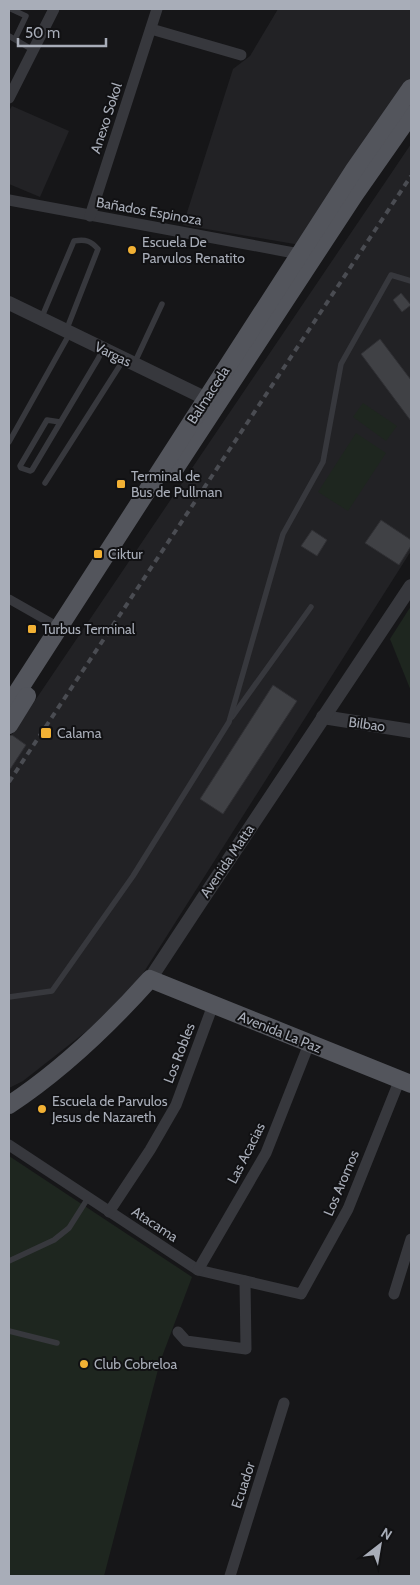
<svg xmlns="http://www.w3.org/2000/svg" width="420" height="1585" font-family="Cabin,sans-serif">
<rect width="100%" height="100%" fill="#161618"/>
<g fill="#222225">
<polygon points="278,9 411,9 411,81 306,246 183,225 233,69 250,56"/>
<polygon points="12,106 69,131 40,197 9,184 9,111"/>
<polygon points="411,144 411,551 142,975 97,1023 23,1081 9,1088 9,739"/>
</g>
<g fill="#1e261f">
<polygon points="363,403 397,426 386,441 353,417"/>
<polygon points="356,433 386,453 348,511 318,492"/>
<polygon points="411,606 411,691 390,639"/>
<polygon points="9,1156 192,1277 160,1362 104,1576 9,1576"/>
</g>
<g fill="#404145" stroke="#303034">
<polygon points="401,293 411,305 402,312 393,300"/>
<polygon points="380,339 411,380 411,421 361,354"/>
<polygon points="381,520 411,540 411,546 399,565 365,543"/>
<polygon points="312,530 327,540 317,556 301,546"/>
<polygon points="273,685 297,701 223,814 200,799"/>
<polygon points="12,735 26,745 9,771 9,736"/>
</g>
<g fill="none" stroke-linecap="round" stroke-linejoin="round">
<g stroke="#37383d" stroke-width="5.5">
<polyline points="11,9 26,16 15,39"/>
<polyline points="9,36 33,50"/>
<path d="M41,319L74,241C86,239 91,241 98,249L66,331"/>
<polyline points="134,364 162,304"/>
<polyline points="60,422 47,420 20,466 21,468 30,471 32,470 98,359 103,349"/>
<polyline points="9,442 70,333"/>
<polyline points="45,483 124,359"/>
<polyline points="232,717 311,607"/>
<polyline points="9,997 52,991 133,876 229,722 283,534 323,462 341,364 391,275 411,281"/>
<polyline points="9,1261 54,1240 69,1228 88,1198"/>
<polyline points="9,1331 57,1343"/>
</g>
<polyline stroke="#37383d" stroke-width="9" points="9,599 60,628"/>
<g stroke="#37383d" stroke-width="11">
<polyline points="151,29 241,55"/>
<polyline points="9,98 54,9"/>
<polyline points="9,200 305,255"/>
<polyline points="90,216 157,9"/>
<polyline points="9,1145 198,1270 301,1294 348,1209 400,1079"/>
<polyline points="109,1212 150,1150 176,1105 213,1005"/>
<polyline points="198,1270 266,1153 309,1044"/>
<polyline points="394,1294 411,1239"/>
<polyline points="178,1332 186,1341 246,1349 245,1281"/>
<polyline points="230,1576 284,1403"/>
</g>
<g stroke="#37383d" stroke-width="14">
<polyline points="9,303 215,403"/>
<polyline points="323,717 411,731"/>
<polyline points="150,979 202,900 411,586"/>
</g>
<g stroke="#53555c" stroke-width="18">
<polyline points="176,467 355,194 411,114"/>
<polyline points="9,705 354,170 411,88"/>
<polyline points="9,725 27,696"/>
<path d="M9,1105C62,1070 108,1026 150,979L411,1084"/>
</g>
<polyline stroke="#4a4c52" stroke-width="4" stroke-dasharray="6 5" stroke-linecap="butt" points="9,782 411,176"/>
</g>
<g fill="#f2b134" stroke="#111113" stroke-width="2">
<circle cx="132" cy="250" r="5"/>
<rect x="116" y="479" width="10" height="10" rx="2.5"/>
<rect x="93" y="549" width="10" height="10" rx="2.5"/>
<rect x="27" y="624" width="10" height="10" rx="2.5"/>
<rect x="40" y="727" width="12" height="12" rx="2.5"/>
<circle cx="42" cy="1109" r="5"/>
<circle cx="84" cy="1364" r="5"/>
</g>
<g text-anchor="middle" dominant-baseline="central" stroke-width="4" stroke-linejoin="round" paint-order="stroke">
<g font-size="14" fill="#a8adb8" stroke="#111113">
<text transform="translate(106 118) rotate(-72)">Anexo Sokol</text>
<text transform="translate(149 211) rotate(10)">Bañados Espinoza</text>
<text transform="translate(113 354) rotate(26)">Vargas</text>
<text transform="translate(208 395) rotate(-57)">Balmaceda</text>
<text transform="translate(367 724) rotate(8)">Bilbao</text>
<text transform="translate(227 861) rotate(-56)">Avenida Matta</text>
<text transform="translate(280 1032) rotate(22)">Avenida La Paz</text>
<text transform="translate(179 1053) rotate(-69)">Los Robles</text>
<text transform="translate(246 1153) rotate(-63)">Las Acacias</text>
<text transform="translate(341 1183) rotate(-67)">Los Aromos</text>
<text transform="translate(155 1224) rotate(33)">Atacama</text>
<text transform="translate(243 1485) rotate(-72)">Ecuador</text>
</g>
<g font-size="14" fill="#a8adb8" stroke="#111113" text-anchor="start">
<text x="142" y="242">Escuela De<tspan x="142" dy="16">Parvulos Renatito</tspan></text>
<text x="131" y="476">Terminal de<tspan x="131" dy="16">Bus de Pullman</tspan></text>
<text x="108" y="554">Ciktur</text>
<text x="42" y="629">Turbus Terminal</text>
<text x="57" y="733">Calama</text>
<text x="52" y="1101">Escuela de Parvulos<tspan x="52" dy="16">Jesus de Nazareth</tspan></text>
<text x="94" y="1364">Club Cobreloa</text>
</g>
</g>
<rect width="420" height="1585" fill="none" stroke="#a8adb8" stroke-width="20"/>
<g transform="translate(380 1545) rotate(31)" stroke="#111113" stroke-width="4" paint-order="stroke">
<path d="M0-4L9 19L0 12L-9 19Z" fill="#a8adb8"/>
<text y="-8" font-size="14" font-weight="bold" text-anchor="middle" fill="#a8adb8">N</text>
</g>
<path d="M18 38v8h88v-8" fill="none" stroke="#a8adb8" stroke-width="2.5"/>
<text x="25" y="38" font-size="15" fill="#a8adb8" stroke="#111113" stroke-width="4" paint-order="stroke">50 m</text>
</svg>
